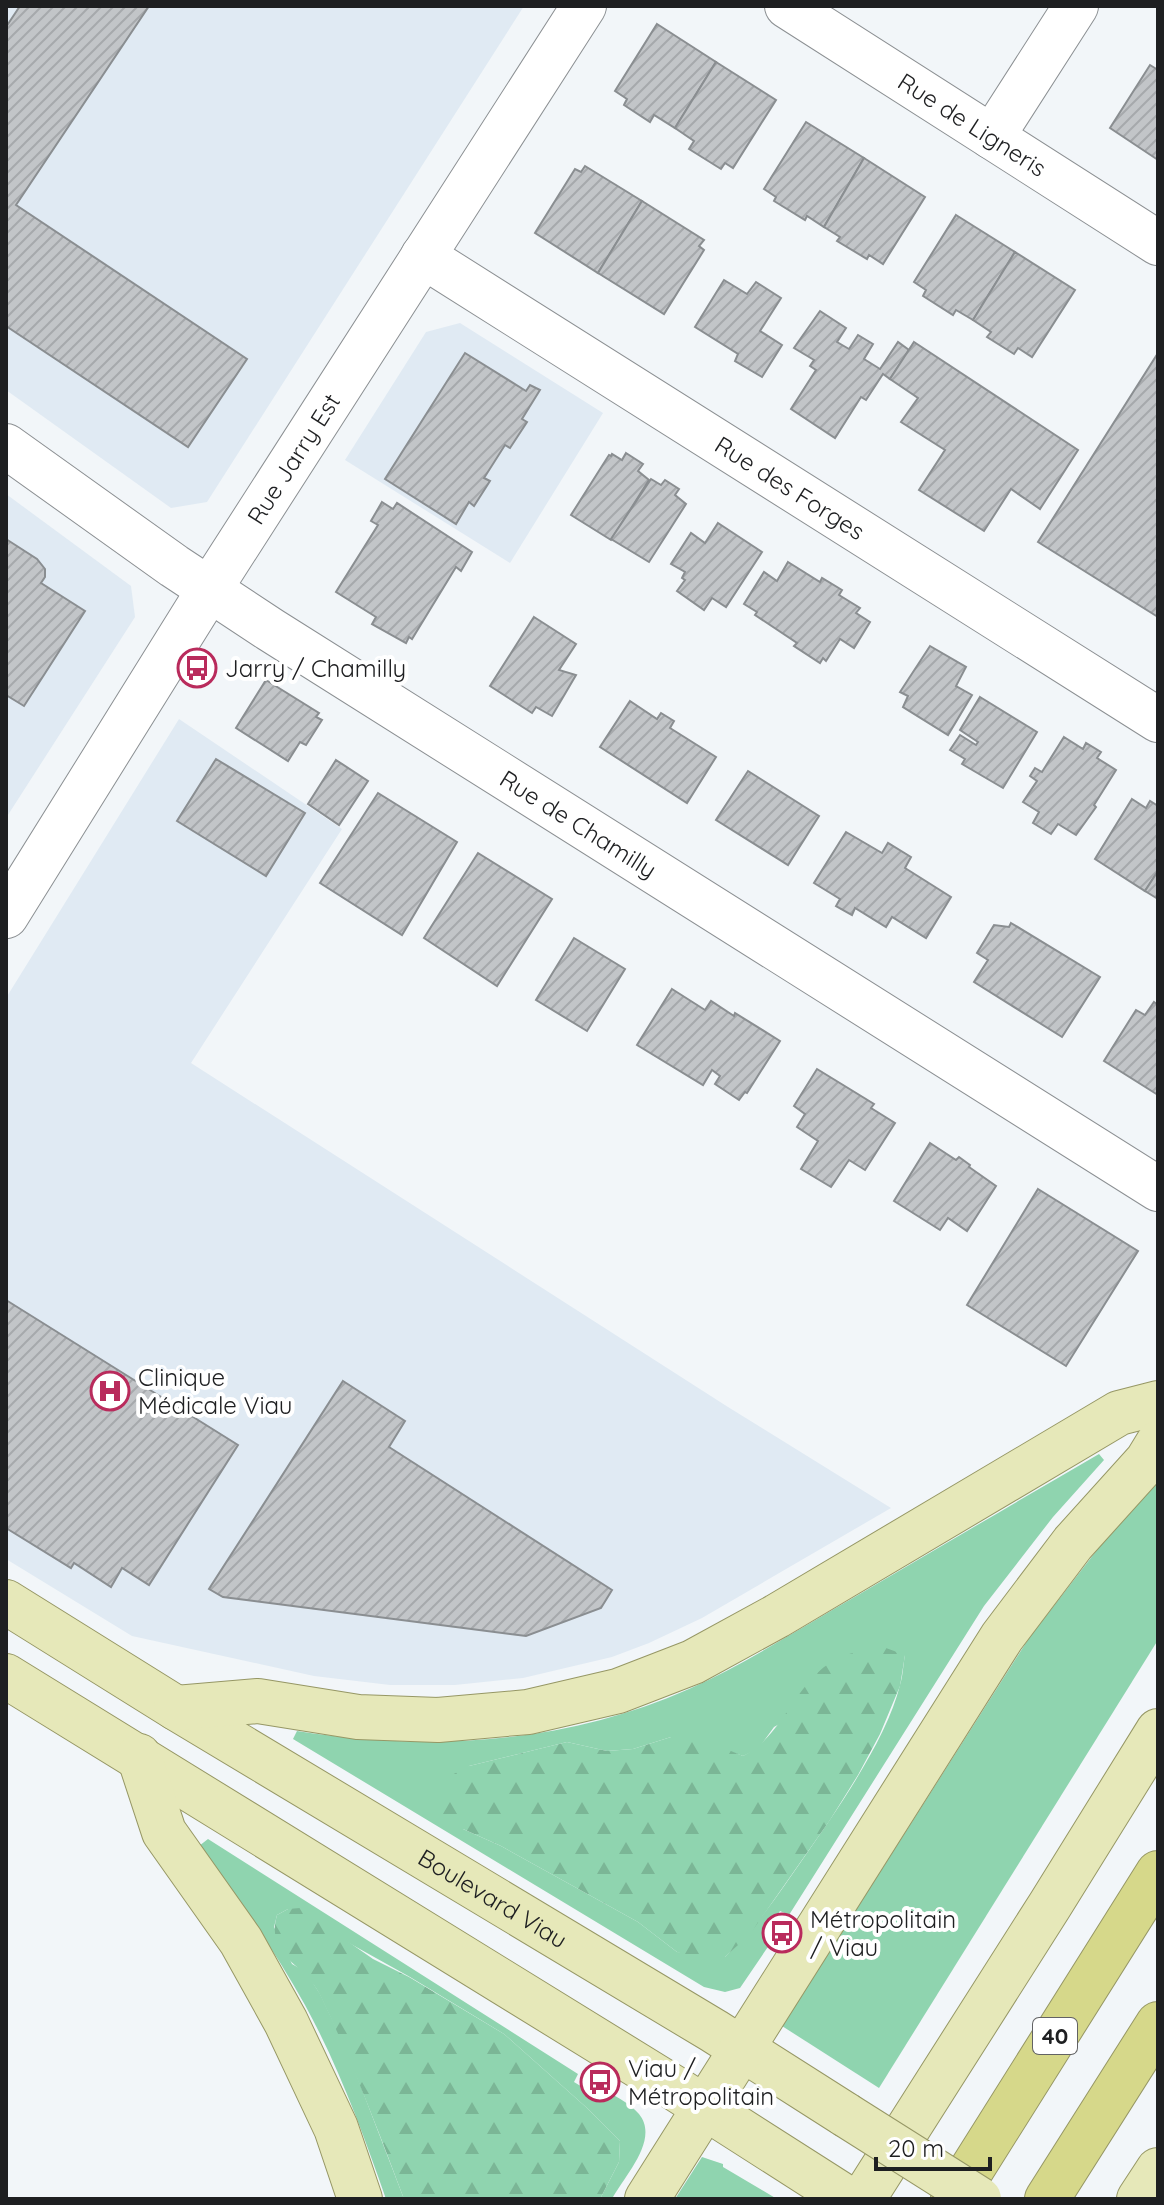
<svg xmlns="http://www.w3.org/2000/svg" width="1164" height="2205" font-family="Quicksand,sans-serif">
<defs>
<pattern id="forest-firs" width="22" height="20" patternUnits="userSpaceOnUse" patternTransform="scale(2)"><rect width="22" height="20" fill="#8fd4af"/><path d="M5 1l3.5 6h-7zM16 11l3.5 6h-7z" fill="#7bb696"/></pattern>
<pattern id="building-hatch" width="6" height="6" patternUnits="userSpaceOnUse" patternTransform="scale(2)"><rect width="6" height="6" fill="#c2c5c8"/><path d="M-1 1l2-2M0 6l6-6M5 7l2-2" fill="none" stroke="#a6a9ac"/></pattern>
</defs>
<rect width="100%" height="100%" fill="#f2f6f9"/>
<g fill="#e0eaf3">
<polygon points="6,6 524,6 207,502 171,508 6,390"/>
<polygon points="460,323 603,413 510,563 345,460 426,332"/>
<polygon points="6,494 131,586 135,617 6,818"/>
<polygon points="179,719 342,829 191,1063 728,1407 891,1508 702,1618 649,1643 612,1657 523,1678 455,1685 390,1685 314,1676 132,1636 6,1559 6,998"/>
</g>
<g fill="#8fd4af" fill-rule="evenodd">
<path d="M1099,1454L1104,1460L1053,1517L984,1606L789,1915L780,1911L768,1929L776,1935L740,1988L725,1992L704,1987L293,1739L297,1731C429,1752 565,1744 689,1689C747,1663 802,1627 858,1595C938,1548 1018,1501 1099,1454ZM905,1655C903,1665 903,1676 900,1685C887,1739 837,1810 805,1856C780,1892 757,1927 725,1957L677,1952L638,1922L501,1846L463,1829L469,1766L567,1742L607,1751L633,1749L671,1737L723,1749L743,1756L758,1749L774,1727Z"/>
<polygon points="1158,1481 1158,1640 879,2088 782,2026 1029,1638 1114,1528"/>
<path d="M208,1839L578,2074L574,2082L592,2093L597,2086C611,2094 629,2102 639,2114C660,2140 624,2176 612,2199H600L619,2162L620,2141L587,2108L504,2034L410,1977L288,1909L277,1915L274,1927L292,1964L306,1972L320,1994L348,2053L404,2199H386C363,2133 339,2067 305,2005C274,1949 237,1897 199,1846Z"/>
<polygon points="702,2157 723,2164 723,2167 777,2199 675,2199"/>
</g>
<g fill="url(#forest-firs)">
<path d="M886,1648L905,1655L900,1686L880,1734L858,1775L830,1820L750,1934L725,1957L700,1959L677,1952L638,1922L501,1846L463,1829L439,1811L436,1797L446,1778L469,1766L567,1742L607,1751L633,1749L671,1737L695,1736L743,1756C786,1735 796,1675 843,1656C856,1651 873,1651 886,1648Z"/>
<path d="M300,1908L373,1959L409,1977L504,2034L587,2108L620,2141L619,2162L600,2199H404C378,2130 352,2061 320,1995C305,1963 265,1957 277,1915L288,1909Z"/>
</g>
<g fill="url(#building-hatch)" stroke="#8a8e91" stroke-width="2">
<polygon points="20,6 149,6 16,205 247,359 188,447 6,326 6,27"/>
<polygon points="657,24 716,62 675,128 654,115 650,122 624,105 627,99 615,91"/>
<polygon points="716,62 776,100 733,168 725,163 721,169 689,149 694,141 675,128"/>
<polygon points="1150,65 1158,70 1158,160 1110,128"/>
<polygon points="806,122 864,158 824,227 807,216 805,220 774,201 776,197 764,189"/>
<polygon points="864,158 925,197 883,264 869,255 867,259 837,241 840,237 824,227"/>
<polygon points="585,166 642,201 598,273 535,233 575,169 581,172"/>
<polygon points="642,201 704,240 699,246 704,250 664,314 598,273"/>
<polygon points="956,215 1015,252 973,320 956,310 953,315 923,296 926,290 914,282"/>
<polygon points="1015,252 1075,290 1032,357 1018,348 1014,354 987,337 991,332 973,320"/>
<polygon points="724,280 747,294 756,282 781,298 760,331 782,345 762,377 735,361 738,354 695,327"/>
<polygon points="820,311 846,328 837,342 849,349 858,335 873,344 864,359 880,369 898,342 909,350 890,379 883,374 866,400 861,397 835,438 791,409 816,370 810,366 814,360 794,348"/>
<polygon points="914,342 1078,450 1040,509 1011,489 984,531 919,490 945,450 901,422 918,398 890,379"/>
<polygon points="465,353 526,391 530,385 540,390 522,419 527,422 510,448 505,445 484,478 490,481 474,506 469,502 456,524 385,479"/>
<polygon points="1158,353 1158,617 1038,542"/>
<polygon points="626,453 643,464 638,471 649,480 611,540 571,515 609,455 611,456 612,454 622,460"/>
<polygon points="651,479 661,485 665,480 679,489 675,495 686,504 649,562 611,539"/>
<polygon points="382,502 393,509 397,503 472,552 461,571 456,567 412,639 409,637 406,643 372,624 376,617 336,592 378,525 371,521"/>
<polygon points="718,523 762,552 726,607 712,598 704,610 677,591 685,580 682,578 685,572 671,564 691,533 705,543"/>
<polygon points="6,539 37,559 45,569 45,577 41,583 85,611 24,706 6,695"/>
<polygon points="788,562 820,582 822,578 842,590 839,595 860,608 856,613 870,622 854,648 840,639 826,661 823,658 820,663 794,646 797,643 755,615 757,612 744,604 764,572 777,581"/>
<polygon points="534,617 576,644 559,670 576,675 552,716 536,707 532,713 490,686"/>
<polygon points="930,646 966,667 956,686 972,695 948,735 903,707 908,696 900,692"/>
<polygon points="266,680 319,713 316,717 322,720 306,745 300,742 288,761 236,728"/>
<polygon points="980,697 1037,732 1003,788 962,764 965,759 950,750 960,735 976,745 978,742 960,730"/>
<polygon points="630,701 657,719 661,713 674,721 670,728 716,757 687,803 600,747"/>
<polygon points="1064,737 1083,749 1086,743 1101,752 1097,758 1116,770 1094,805 1096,807 1076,835 1058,824 1051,834 1033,823 1039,812 1023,802 1037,781 1030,776 1035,768 1042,772"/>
<polygon points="216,759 305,813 266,876 177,821"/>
<polygon points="336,760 368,781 339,825 308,804"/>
<polygon points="748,771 819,816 788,865 716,820"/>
<polygon points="378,793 457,842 402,935 320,883"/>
<polygon points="1132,799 1146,808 1150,801 1158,806 1158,871 1145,891 1095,859"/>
<polygon points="846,832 882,853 888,843 911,857 905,868 951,897 926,938 892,917 886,927 855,908 852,915 836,906 840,899 814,883"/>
<polygon points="478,853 552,899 497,986 424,938"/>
<polygon points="1158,871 1158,899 1145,891"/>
<polygon points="1011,923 1100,977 1062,1037 974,982 988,960 977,953 994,925 1009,927"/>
<polygon points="574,938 625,969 587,1031 536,1000"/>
<polygon points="672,989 705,1010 711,1001 734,1016 735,1013 780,1041 747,1093 745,1092 739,1100 715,1084 720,1076 712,1070 703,1085 637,1045"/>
<polygon points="1154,1002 1158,1005 1158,1095 1104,1061 1136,1010 1145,1015"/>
<polygon points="817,1069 874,1104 871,1108 895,1123 865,1170 849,1160 831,1187 801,1169 818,1141 797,1127 805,1114 794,1106"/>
<polygon points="930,1143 956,1160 959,1157 970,1165 969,1167 996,1186 967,1231 948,1218 940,1230 894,1201"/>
<polygon points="1038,1189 1138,1251 1066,1366 967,1305"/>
<polygon points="6,1300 238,1445 149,1585 122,1568 111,1587 74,1563 71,1568 6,1528"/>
<polygon points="343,1381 405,1421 389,1447 612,1590 601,1608 526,1636 223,1597 209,1589"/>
</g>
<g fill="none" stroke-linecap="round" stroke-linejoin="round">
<defs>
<g id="minor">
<path id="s1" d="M787,6L1158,243"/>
<polyline points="992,137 1076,6"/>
<path id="s2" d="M423,256L1158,720"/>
<path id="s3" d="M6,446L174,566L271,630L1158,1189"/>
<path id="s4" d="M6,916L209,590L584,6"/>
</g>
<g id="major">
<path id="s5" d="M6,1602L176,1708L714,2031L846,2115"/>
<polyline points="6,1676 676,2089 848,2199"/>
<polyline points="176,1708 258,1701 358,1717 438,1720 528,1712 618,1691 693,1662 777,1616 1119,1413 1158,1403"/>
<polyline points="139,1756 164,1832 241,1941 286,2022 336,2128 360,2199"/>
<polyline points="647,2199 1002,1637 1073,1543 1147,1461 1158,1443"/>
<polyline points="863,2199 1050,1905 1158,1731"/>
<polyline points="1139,2199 1158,2170"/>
</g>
<g id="highway">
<polyline points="953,2199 1158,1873"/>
<polyline points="1047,2199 1158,2024"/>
</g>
</defs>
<use href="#minor" stroke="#8c9093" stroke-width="46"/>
<use href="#major" stroke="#969765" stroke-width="46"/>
<use href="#highway" stroke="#969765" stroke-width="46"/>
<use href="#minor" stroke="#fff" stroke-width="44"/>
<use href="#major" stroke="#e6e8b9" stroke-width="44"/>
<use href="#highway" stroke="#d6d88a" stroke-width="44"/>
<defs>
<polyline id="major-bridge" points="846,2115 979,2199"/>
</defs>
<use href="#major-bridge" stroke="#969765" stroke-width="46" stroke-linecap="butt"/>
<use href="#major-bridge" stroke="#e6e8b9" stroke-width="44"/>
</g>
<defs>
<symbol id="bus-ring" viewBox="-11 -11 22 22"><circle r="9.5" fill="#fff" stroke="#b92b5c" stroke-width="1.5"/><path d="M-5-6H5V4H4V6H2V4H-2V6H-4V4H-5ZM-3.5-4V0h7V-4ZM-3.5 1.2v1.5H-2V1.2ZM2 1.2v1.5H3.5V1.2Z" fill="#b92b5c"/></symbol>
<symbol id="hospital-ring" viewBox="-11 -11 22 22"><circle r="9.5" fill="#fff" stroke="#b92b5c" stroke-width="1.5"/><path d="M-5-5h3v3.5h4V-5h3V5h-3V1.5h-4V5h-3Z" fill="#b92b5c"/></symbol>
</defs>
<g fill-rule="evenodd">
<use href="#bus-ring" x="175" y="646" width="44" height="44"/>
<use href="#hospital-ring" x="88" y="1369" width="44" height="44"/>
<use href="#bus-ring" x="760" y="1911" width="44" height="44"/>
<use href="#bus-ring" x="578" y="2060" width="44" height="44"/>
</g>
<g text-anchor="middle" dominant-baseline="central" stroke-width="8" stroke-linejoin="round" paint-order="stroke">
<rect fill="#fff" stroke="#626264" stroke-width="2" x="1033" y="2018" width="44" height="36" rx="6"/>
<g font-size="22" font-weight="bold" fill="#1e1f21">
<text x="1055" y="2036">40</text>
</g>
<g font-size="24" fill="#1e1f21" stroke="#fff">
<text stroke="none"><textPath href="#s1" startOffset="220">Rue de Ligneris</textPath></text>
<text stroke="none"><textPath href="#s4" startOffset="540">Rue Jarry Est</textPath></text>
<text stroke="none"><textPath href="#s2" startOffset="434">Rue des Forges</textPath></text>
<text stroke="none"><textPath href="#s3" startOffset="686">Rue de Chamilly</textPath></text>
<text stroke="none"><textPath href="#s5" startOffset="570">Boulevard Viau</textPath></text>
</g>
<g font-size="24" fill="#1e1f21" stroke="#fff" text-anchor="start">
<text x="225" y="668">Jarry / Chamilly</text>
<text x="138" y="1377">Clinique<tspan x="138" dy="28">Médicale Viau</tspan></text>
<text x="810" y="1919">Métropolitain<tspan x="810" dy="28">/ Viau</tspan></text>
<text x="628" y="2068">Viau /<tspan x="628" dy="28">Métropolitain</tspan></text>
</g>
</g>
<rect width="1164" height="2205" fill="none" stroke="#1e1f21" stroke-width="16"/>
<path d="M876 2157v12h114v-12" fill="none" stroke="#1e1f21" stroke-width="4"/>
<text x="888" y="2157" font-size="24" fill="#1e1f21" stroke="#ffffff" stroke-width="6" paint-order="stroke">20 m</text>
</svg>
